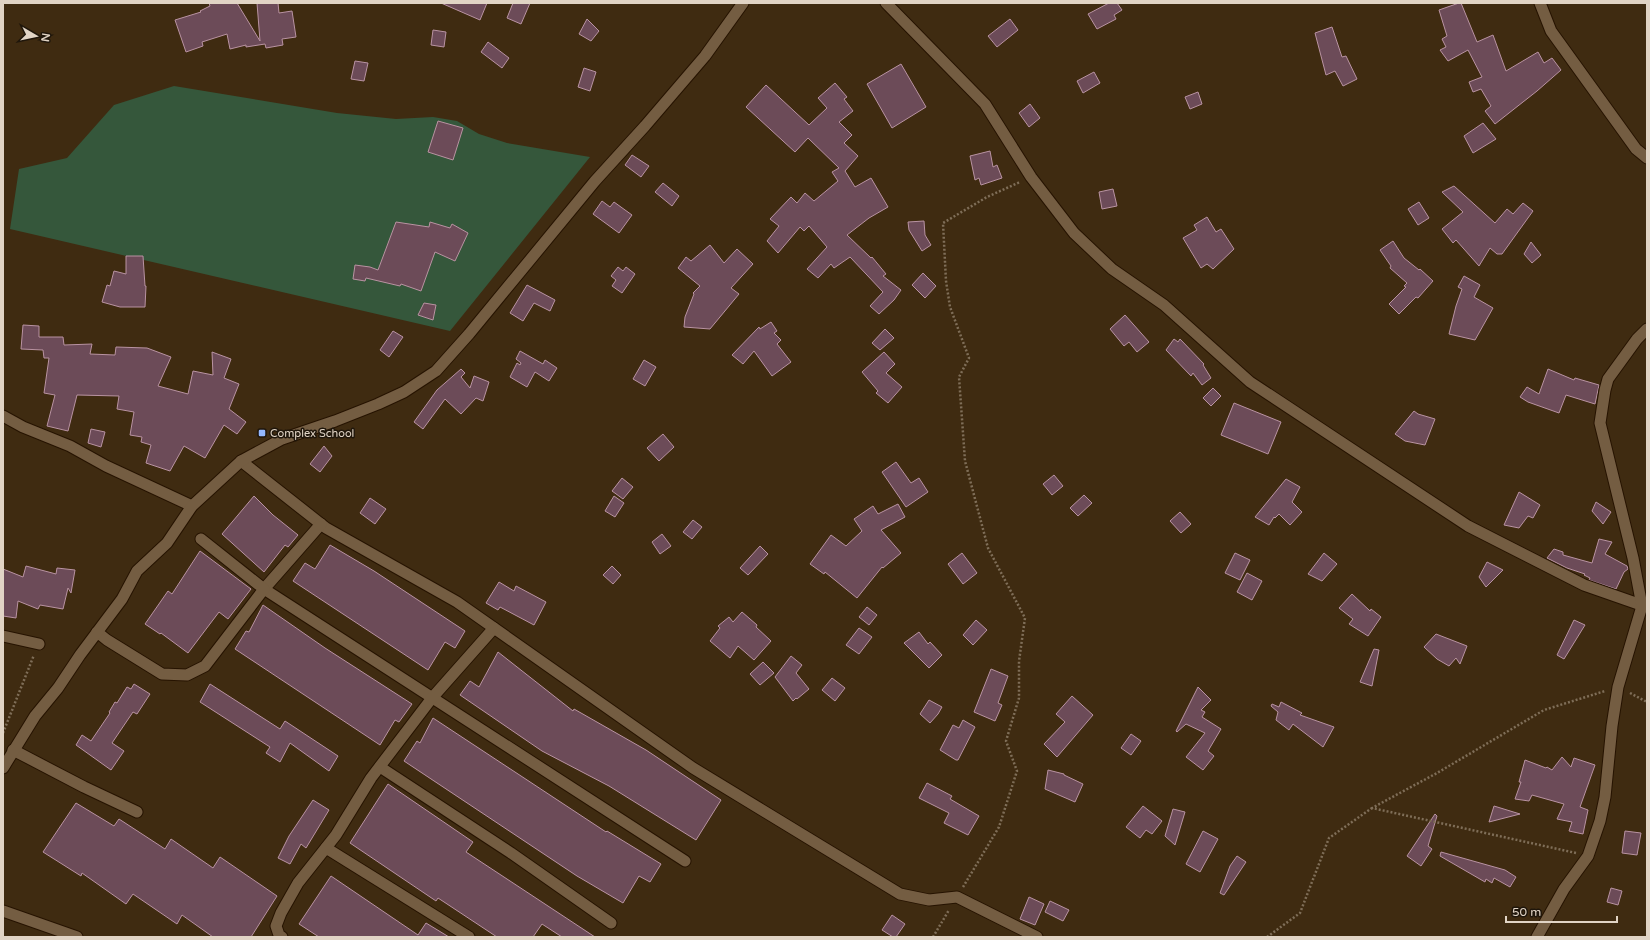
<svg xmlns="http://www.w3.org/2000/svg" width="1650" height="940" font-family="'Varela Round',sans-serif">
<rect width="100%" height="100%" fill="#3f2b11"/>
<polygon fill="#35573b" points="174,86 337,113 396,119 433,117 457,121 479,134 507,143 590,157 450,331 10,229 19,169 67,158 114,105"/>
<g fill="#6c4b58" stroke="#b993a2">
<polygon points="209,3 237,3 260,41 257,3 278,3 279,13 292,11 296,37 282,39 283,45 266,48 265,44 246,47 246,45 230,49 227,34 202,42 203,46 186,52 175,20 201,12 200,11 210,6"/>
<polygon points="441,3 487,3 480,20"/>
<polygon points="513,3 530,3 521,24 507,18"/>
<polygon points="1109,3 1117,3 1122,10 1114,15 1116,19 1097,29 1088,14"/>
<polygon points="1459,3 1461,3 1477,42 1493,35 1506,71 1538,52 1544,63 1552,58 1561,70 1537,91 1495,124 1485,111 1491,106 1481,89 1473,92 1469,82 1482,77 1468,50 1448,61 1440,50 1446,47 1442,39 1447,36 1439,10"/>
<polygon points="587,19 599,31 591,41 579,34"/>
<polygon points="1010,19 1018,30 997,47 988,36"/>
<polygon points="1332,27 1342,57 1346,56 1357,79 1343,86 1335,71 1326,75 1315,33"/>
<polygon points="433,30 446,32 444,47 431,45"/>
<polygon points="488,42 509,58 502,68 481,52"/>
<polygon points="355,61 368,63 364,81 351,79"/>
<polygon points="901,64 926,107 892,128 867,84"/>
<polygon points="584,68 596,72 590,91 578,87"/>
<polygon points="1094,72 1100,83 1083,93 1077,81"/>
<polygon points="835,83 847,97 844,99 853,111 839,122 852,135 844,143 858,156 845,171 855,187 871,178 888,207 869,218 847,235 871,258 872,257 886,274 883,276 901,290 894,300 879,314 870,306 883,292 850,257 834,268 831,264 818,278 807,269 827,247 809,226 804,231 800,227 778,253 767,241 779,226 770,219 791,197 797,203 805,193 814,201 838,181 832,172 839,168 808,138 795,152 746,107 766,85 809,125 827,108 818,98"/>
<polygon points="1198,92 1202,104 1190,109 1185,97"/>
<polygon points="1030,104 1040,118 1029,127 1019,113"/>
<polygon points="438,121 463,128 453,160 428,152"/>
<polygon points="1483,123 1496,139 1473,153 1464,136"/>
<polygon points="990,151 993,167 997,165 1002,178 981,185 979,178 975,180 970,156"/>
<polygon points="632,155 649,166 641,177 625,165"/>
<polygon points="663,183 679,196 672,206 655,192"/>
<polygon points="1454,186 1495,223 1507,209 1513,214 1523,203 1533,211 1502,254 1497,254 1490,248 1479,266 1456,240 1453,243 1442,229 1463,212 1442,192"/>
<polygon points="1113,189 1117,206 1102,209 1099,192"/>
<polygon points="602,201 610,207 614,202 632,215 619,233 593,214"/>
<polygon points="1419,202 1429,218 1418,225 1408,209"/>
<polygon points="1207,217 1216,232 1221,229 1234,249 1213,269 1207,264 1201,268 1183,238 1197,230 1194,225"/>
<polygon points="924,221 925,235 931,245 922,251 909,230 908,222"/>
<polygon points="396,222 429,227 430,222 450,228 452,224 468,233 455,261 435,252 421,291 401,284 400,286 366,278 365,281 353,279 355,265 370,267 378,270"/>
<polygon points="1393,241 1404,258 1419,270 1420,269 1433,281 1418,298 1416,297 1399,314 1389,304 1406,287 1404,286 1407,283 1390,268 1391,266 1380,250"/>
<polygon points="1531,242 1541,255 1532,263 1524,254"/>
<polygon points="710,245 724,263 737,249 753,264 731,288 739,294 710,329 684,327 685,317 694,294 693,293 700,286 678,268 686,257 691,261"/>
<polygon points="126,256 143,256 145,286 146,286 145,307 120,307 102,302 107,285 110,286 114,271 126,274"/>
<polygon points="618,267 623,271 626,267 635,274 622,293 612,286 616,280 611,276"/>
<polygon points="923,273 936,286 925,298 912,285"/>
<polygon points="1464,276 1480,285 1474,297 1493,308 1475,340 1449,334 1456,306 1462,289 1458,287"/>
<polygon points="527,285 555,300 550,311 534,303 523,321 510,313"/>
<polygon points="424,303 436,305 433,320 418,315"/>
<polygon points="1125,315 1149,342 1137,352 1129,342 1124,346 1110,329"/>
<polygon points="771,322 777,331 774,333 781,340 777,344 791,362 772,376 754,351 743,364 732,355 759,327 760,329"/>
<polygon points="23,325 39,326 39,337 63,337 64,345 92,344 90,354 115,355 116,347 147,348 171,357 158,386 188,394 193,371 213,375 212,352 231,359 224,378 239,384 229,409 246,422 237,434 224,425 205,458 184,446 170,471 146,463 151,445 141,442 142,437 130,435 134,412 117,409 119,396 77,395 68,431 47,426 55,395 44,393 49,358 44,358 43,350 21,349"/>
<polygon points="885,329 894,338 880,350 872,343"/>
<polygon points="393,331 403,337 389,357 380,350"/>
<polygon points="1174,339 1178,342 1180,339 1204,364 1203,365 1211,378 1202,385 1193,373 1191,376 1166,350"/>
<polygon points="520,351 543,364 545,360 557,368 549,381 535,372 527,387 510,377 517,363 520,365 521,363 516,359"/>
<polygon points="884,352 895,364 886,373 902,387 888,403 876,393 878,391 862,372"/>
<polygon points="644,360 656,367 645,386 633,379"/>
<polygon points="461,369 465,373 461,377 470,388 474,376 489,382 483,401 476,398 461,414 445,399 423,429 414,422 437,390"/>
<polygon points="1548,369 1574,380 1575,378 1599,385 1595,404 1566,395 1559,413 1528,402 1520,397 1527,387 1539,394"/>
<polygon points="1213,388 1221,396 1211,406 1203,398"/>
<polygon points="1234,403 1281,422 1268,454 1221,435"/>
<polygon points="1414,411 1418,414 1435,419 1425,445 1405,441 1395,434"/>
<polygon points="91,429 105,432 101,447 88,443"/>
<polygon points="663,434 674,447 659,461 647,448"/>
<polygon points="324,446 332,456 320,472 310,464"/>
<polygon points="896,462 911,483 919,478 928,492 906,507 882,472"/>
<polygon points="1054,475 1063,486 1052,495 1043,484"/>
<polygon points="622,478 633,487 623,499 612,491"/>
<polygon points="1286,479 1300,487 1292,502 1302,512 1290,525 1279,514 1275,518 1274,517 1269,525 1255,517"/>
<polygon points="1519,492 1540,505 1533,518 1528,516 1519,528 1504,525"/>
<polygon points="1084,495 1092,503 1078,516 1070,508"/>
<polygon points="254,496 273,515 298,535 288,547 285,545 264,572 222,534"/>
<polygon points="614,496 624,503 615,517 605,511"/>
<polygon points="370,498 386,509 375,524 360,513"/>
<polygon points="1596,502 1611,512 1603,524 1592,511"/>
<polygon points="898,504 905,517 881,530 901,553 883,568 882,567 857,598 825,572 824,574 810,564 831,535 846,546 862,531 854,519 873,506 878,514"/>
<polygon points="1180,512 1191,524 1181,533 1170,521"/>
<polygon points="693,520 702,527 692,539 683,532"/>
<polygon points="662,534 671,546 660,554 652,542"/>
<polygon points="1599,539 1612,542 1605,554 1627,566 1628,569 1624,572 1616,589 1589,580 1590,578 1584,575 1585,574 1567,568 1547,558 1554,549 1563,552 1563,555 1592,563"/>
<polygon points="330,545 374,571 465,631 455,648 445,642 428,670 293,581 305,563 315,569"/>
<polygon points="760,546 768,554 748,575 740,568"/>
<polygon points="200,551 251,589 228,619 219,612 188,653 161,633 160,634 145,624 168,591 172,594"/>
<polygon points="962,553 977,573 963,584 948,564"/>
<polygon points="1235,553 1250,560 1240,580 1225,573"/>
<polygon points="1324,553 1337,564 1322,581 1308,574"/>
<polygon points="1487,562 1503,570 1486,587 1479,577"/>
<polygon points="26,566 56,574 57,568 75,570 71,593 68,588 63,609 40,605 38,609 18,601 16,618 3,616 3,569 23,577"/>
<polygon points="612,566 621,575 613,584 603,575"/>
<polygon points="1247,573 1262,581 1252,600 1237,592"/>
<polygon points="499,582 514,591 516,586 546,602 534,625 500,607 498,610 486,603"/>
<polygon points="1352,594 1370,611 1371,609 1381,617 1368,636 1349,624 1353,619 1339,608"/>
<polygon points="263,605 325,648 412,704 399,722 395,720 380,745 235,649 246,631 249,632"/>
<polygon points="867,607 877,615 869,625 859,617"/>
<polygon points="742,612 757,625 756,627 771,641 754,660 738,646 730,658 710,641 720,628 718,626 729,617 733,622"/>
<polygon points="976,620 987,630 973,645 963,635"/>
<polygon points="1574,620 1585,625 1564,659 1557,655"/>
<polygon points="859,628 872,637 859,654 846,645"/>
<polygon points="919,632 928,644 930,642 942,655 929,668 904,643"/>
<polygon points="1436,634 1467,646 1460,664 1456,658 1449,666 1437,659 1424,647"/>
<polygon points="1374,649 1379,650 1372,686 1360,682"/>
<polygon points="498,652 573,711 574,709 646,750 721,800 696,840 609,786 542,751 460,695 470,681 479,687"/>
<polygon points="791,656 802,665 796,673 809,689 797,699 796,698 793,701 775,677"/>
<polygon points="763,662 774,673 760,685 750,674"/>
<polygon points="991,669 1008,676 998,703 1002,705 995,721 974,712"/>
<polygon points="832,678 845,688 835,701 822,690"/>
<polygon points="134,684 150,694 137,714 133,712 112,743 124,751 111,770 76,745 82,735 91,741 110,713 109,712 115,702 117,703 127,687 131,689"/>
<polygon points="210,684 280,729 285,721 338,756 329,771 290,743 280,762 266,753 270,747 200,702"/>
<polygon points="1198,687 1211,700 1201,710 1205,712 1202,717 1221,729 1208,751 1214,756 1203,770 1186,757 1205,733 1186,724 1177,732 1176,731"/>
<polygon points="1072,696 1093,715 1057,757 1044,744 1065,722 1056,714"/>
<polygon points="929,700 942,707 938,714 930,723 920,714"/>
<polygon points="1281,702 1302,713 1300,715 1334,727 1323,747 1293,724 1289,730 1276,720 1278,712 1271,706 1272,704 1279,707"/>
<polygon points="433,718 606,832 607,831 661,864 650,882 639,876 623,903 577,876 404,761 417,741 420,743"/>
<polygon points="963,720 975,727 958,760 956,760 940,750 953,725 959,728"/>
<polygon points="1131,734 1141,741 1131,755 1121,748"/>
<polygon points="1562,757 1571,767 1574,758 1595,765 1580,807 1588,810 1583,834 1569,831 1572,822 1557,819 1564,804 1532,795 1529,801 1515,799 1521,782 1519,782 1525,760 1546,768 1547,767 1552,770"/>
<polygon points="1048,770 1064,774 1064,775 1083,784 1075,802 1045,789"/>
<polygon points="927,783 952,796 950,799 979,816 968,835 944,823 949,813 919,798"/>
<polygon points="388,784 473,842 466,852 595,937 562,937 542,924 533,937 497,937 438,898 436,901 350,843"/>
<polygon points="313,800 329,810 306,848 301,844 290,864 278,858 289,836"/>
<polygon points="76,803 114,826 119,819 165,849 171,839 213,868 220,857 277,896 251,937 213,937 182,915 177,924 133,894 126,904 82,873 81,876 43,852"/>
<polygon points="1143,806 1162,821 1152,834 1146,830 1140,838 1126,827"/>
<polygon points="1494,806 1520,814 1489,822"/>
<polygon points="1173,809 1185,812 1175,845 1165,836"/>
<polygon points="1435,814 1437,816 1428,846 1432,849 1421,866 1407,856"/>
<polygon points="1203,831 1218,839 1200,872 1186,864"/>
<polygon points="1625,831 1641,833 1637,855 1622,853"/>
<polygon points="1441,852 1505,870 1516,877 1510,887 1494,878 1492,883 1486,879 1485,882 1440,856"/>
<polygon points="1237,856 1246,862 1224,895 1220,893 1230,866"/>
<polygon points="331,876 418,935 426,923 449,937 319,937 299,924"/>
<polygon points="1611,888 1622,891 1618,905 1607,902"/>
<polygon points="1029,897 1044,904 1035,925 1020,919"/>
<polygon points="1050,901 1069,910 1063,921 1045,912"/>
<polygon points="892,915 905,924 896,937 893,937 882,930"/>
</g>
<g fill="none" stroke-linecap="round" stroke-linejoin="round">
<defs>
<g id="minor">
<polyline points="886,3 985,104 1031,177 1074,233 1112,269 1164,305 1250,382 1468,526 1584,585 1647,607"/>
<polyline points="1540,3 1551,31 1636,149 1647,158"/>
<polyline points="3,416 23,427 70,446 106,466 192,506"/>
<polyline points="241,461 326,528 457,602 693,768 900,894 929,900 957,897 1037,937"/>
<polyline points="321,524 264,589 685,861"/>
<polyline points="97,632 107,640 162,674 187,675 205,666 264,589 201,539"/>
<polyline points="3,636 39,644"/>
<polyline points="13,750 84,787 137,812"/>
<polyline points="380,767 511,853 611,923"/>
<polyline points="326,848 469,937"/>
<polyline points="3,911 77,937"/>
<polyline points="282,937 279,935 276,926 281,913 298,883 336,835 371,778 432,698 494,628"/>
<polyline points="1537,937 1564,889 1588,856 1600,821 1605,797 1612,726 1618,687 1642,606 1633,558 1600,423 1605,390 1608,379 1637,339 1647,329"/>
</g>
<polyline id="secondary" points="3,768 35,716 58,688 80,655 122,599 137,571 167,543 192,506 241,461 282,439 335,421 378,404 404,392 436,371 469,334 595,181 645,126 705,56 743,3"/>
</defs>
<use href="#minor" stroke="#261300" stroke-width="13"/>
<use href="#secondary" stroke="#261300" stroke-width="13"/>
<g stroke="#7f6e58" stroke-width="2.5" stroke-dasharray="2 2" stroke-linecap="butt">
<polyline points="1630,693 1647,702"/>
<polyline points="3,733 34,655"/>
<polyline points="1576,853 1372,808 1437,773 1544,710 1605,691"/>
<polyline points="963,887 999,827 1017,771 1006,741 1019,698 1019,661 1025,618 988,548 965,461 959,377 969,358 950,307 946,281 943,223 987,197 1020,182"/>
<polyline points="933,937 949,910"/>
<polyline points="1267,937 1300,913 1329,838 1372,808"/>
</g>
<use href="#minor" stroke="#745d42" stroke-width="11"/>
<use href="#secondary" stroke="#745d42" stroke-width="11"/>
</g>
<rect fill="#94b7fd" stroke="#1f160b" stroke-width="1.5" x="258" y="429" width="8" height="8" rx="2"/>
<g text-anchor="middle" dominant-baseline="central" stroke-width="3" stroke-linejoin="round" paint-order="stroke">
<g font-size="11" fill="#e1d4c5" stroke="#1f160b" text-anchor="start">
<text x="270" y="433">Complex School</text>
</g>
</g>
<rect width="1650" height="940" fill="none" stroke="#e1d4c5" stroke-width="8"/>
<g transform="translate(36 36) rotate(99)" stroke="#1f160b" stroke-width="3" paint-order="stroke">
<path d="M0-3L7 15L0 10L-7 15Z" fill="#e1d4c5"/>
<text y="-6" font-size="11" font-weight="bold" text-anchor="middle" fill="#e1d4c5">N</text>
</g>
<path d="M1506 916v6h111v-6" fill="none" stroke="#e1d4c5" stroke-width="2"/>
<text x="1512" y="916" font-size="12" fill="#e1d4c5" stroke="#1f160b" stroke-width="3" paint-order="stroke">50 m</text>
</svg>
